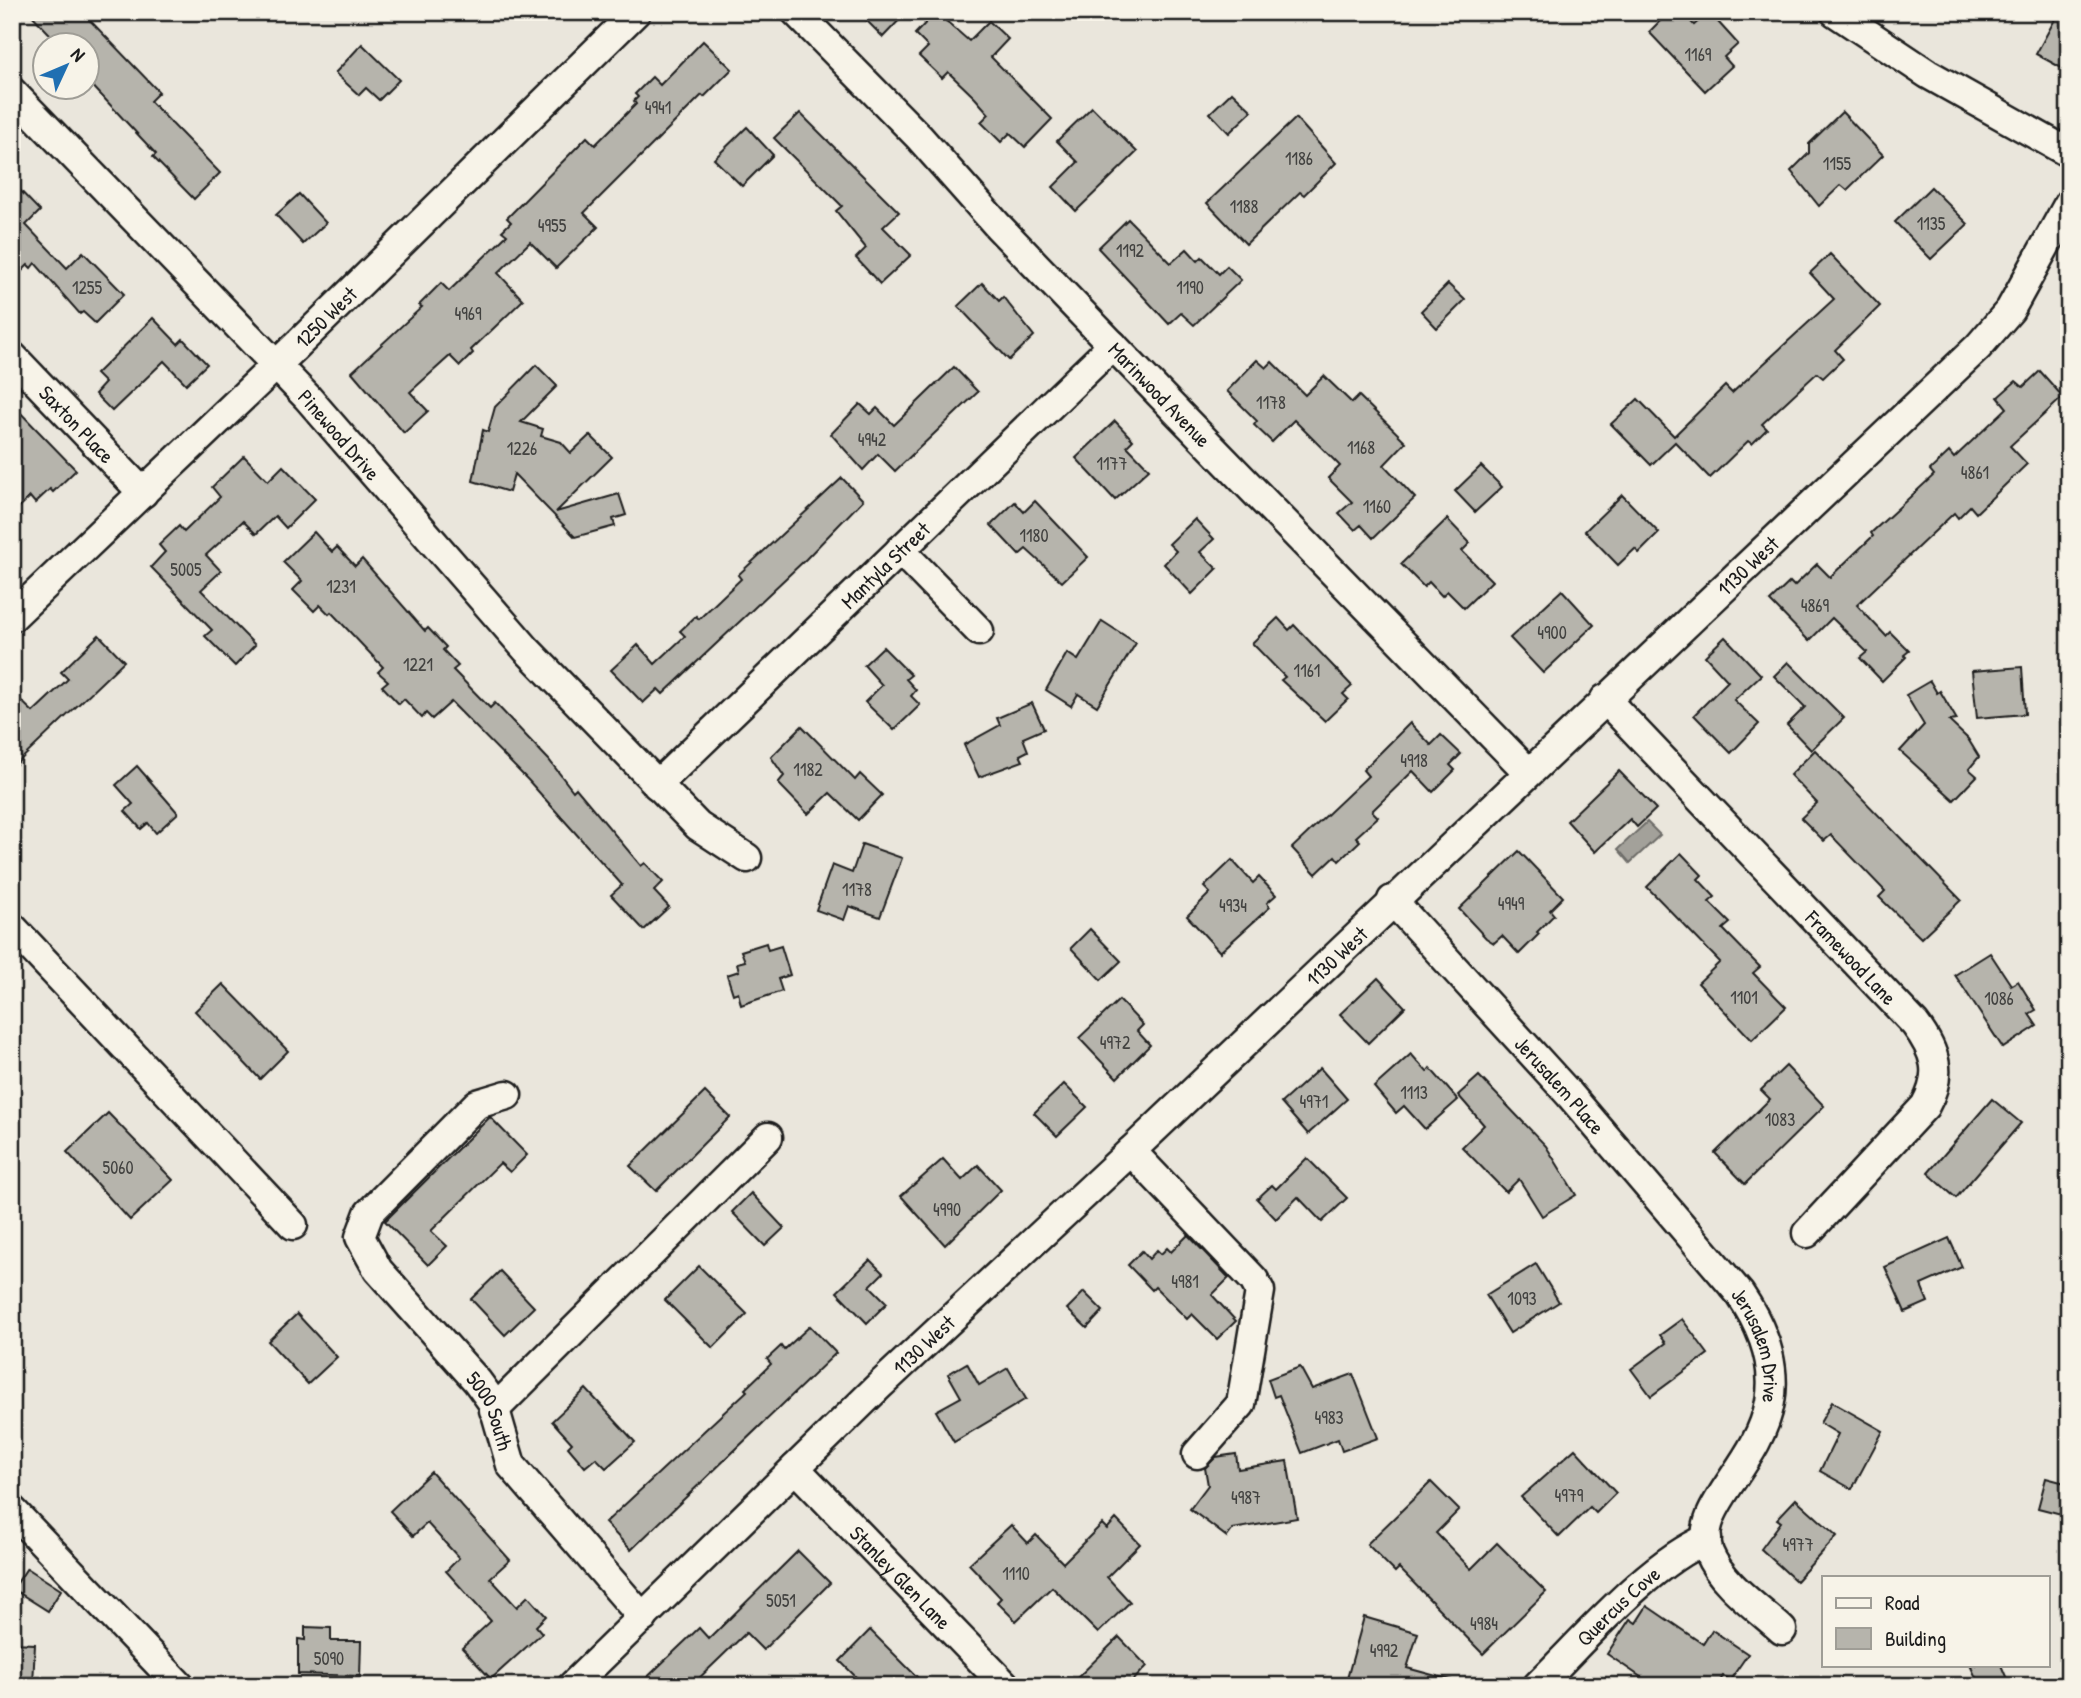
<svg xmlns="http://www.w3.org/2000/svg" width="2081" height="1698" font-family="'Patrick Hand',sans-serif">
<rect width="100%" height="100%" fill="#eae6dc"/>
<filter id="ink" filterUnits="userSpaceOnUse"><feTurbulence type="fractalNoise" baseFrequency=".0143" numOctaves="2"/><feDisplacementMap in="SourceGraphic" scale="14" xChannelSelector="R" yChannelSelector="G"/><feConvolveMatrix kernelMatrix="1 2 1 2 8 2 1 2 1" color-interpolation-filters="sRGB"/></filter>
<g filter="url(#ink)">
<polygon fill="#a3a19a" stroke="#6d6c68" stroke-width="2" points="1647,822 1660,835 1630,863 1618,849"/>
<g fill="#b6b4ac" stroke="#1c1c1c" stroke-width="2">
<polygon points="29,12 82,12 159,92 150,101 220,173 194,199 153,157 156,154 88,81 88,46 61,46"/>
<polygon points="858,12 907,12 883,37"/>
<polygon points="936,12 969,41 989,21 1008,39 991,57 1052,119 1025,147 1010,133 1001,142 981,122 989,114 975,98 948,72 942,78 919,56 928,47 915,34"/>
<polygon points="1669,12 1682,12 1694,25 1709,12 1738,44 1724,57 1732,66 1705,91 1649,32"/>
<polygon points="2059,12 2069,12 2069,72 2036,54"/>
<polygon points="703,41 732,69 704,97 702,95 584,213 598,227 556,268 530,242 498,273 523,300 471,350 473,353 460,366 450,356 410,392 428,411 404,433 352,372 422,307 419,305 441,283 449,291 507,235 502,231 511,222 507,218 587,137 595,145 636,104 634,101 638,97 635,94 652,77 660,85"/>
<polygon points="362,44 399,80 379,100 366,88 359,95 335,73"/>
<polygon points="1232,92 1252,111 1229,133 1210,113"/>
<polygon points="1092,107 1137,152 1076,211 1053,187 1078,162 1057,141"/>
<polygon points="1842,112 1883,155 1847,190 1841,185 1819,206 1791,171 1809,153 1809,144"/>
<polygon points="800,113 899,212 883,227 911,255 880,284 856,258 866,248 836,211 842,206 774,138"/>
<polygon points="1296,118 1336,163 1304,195 1300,192 1246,244 1207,203"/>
<polygon points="747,127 773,155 742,186 714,159"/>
<polygon points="12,182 40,211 26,225 67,268 83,252 124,294 95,323 83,312 80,314 35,263 31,268 28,265 12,281"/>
<polygon points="1931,187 1968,224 1931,259 1895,222"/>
<polygon points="299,194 326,223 303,244 276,215"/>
<polygon points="1128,219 1171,263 1187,249 1198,261 1202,257 1219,274 1227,266 1241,280 1194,325 1181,313 1169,324 1098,248"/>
<polygon points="1830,254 1880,306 1835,350 1843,359 1823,378 1817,373 1762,424 1767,429 1752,444 1748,441 1710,478 1675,442 1651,465 1611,424 1638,399 1674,436 1725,386 1732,393 1834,299 1810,273"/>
<polygon points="982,283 999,301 1003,297 1034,336 1009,360 958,306"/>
<polygon points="1448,284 1465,300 1437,328 1421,311"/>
<polygon points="153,318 178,344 183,339 207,364 186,384 164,361 112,411 95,394 105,383 96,374"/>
<polygon points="1257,360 1266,368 1272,362 1305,395 1324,376 1352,403 1359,396 1406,442 1384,465 1415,498 1373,538 1361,525 1355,530 1339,513 1352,502 1328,478 1340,466 1294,420 1272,442 1254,425 1257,421 1227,391"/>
<polygon points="536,365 557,386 521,422 543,429 541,436 561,442 571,453 590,435 612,457 556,512 619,494 626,515 613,519 615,526 575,537 514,474 509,492 473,481 483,430 488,432 495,407"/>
<polygon points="954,367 978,392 895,471 878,454 863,470 831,434 860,404 871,414 877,408 894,425"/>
<polygon points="2040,371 2063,397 2010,446 2027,464 1976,513 1970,506 1958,518 1954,513 1857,605 1886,636 1890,632 1909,651 1904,655 1906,657 1882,681 1860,658 1867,652 1832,618 1809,641 1770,601 1790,582 1794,586 1817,564 1830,577 1873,536 1871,533 1934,475 1930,470 1949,452 1954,458 2007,408 1998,397 2016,381 2023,387"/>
<polygon points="12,404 76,470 53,492 50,489 35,503 30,497 12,514"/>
<polygon points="1115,421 1133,440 1127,446 1149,469 1115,500 1076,458"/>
<polygon points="244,456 268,481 283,466 315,499 286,528 275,516 256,534 243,521 206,555 221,571 201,590 255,645 235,666 205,636 212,630 151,567 165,552 159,545 179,526 184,532 220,497 212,487"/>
<polygon points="1481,466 1502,487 1475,512 1455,491"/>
<polygon points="842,478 863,500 806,559 663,694 658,689 643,703 611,670 638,645 655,664 685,636 680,631 696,616 699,619 741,579 738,575"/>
<polygon points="1622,495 1659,533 1639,553 1635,549 1618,565 1585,531"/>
<polygon points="1035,501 1088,557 1062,582 1026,549 1019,555 991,525 1015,502 1024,512"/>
<polygon points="1195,519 1214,539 1200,552 1217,569 1192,594 1164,564 1176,551 1169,544"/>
<polygon points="1447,519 1470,543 1462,551 1492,581 1464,608 1447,591 1442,596 1429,582 1424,587 1401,564"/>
<polygon points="314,532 332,552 337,547 355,566 362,559 425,631 428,628 446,647 443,650 458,666 453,670 490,708 495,703 549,760 573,791 576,788 641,866 645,863 663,882 654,891 669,907 644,930 611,895 622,885 528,780 451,702 432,719 426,713 422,718 404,699 399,704 382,686 388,681 378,672 383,667 331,612 329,614 320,605 314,611 293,590 302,581 283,562"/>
<polygon points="1562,590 1594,625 1543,673 1510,638"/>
<polygon points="1278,618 1289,630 1294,625 1352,686 1343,694 1348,699 1325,721 1281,680 1285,677 1252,643"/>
<polygon points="1102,621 1136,643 1097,706 1078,694 1071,706 1046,690 1067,653 1078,660"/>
<polygon points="99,635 124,661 12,768 12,692 33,712 68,679 61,672"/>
<polygon points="1725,637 1761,675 1734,700 1759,724 1731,753 1694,715 1728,681 1705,656"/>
<polygon points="883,647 911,675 906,679 916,690 911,696 920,705 894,730 865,702 882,685 864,665"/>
<polygon points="1788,662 1844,718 1811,750 1787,725 1805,707 1774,676"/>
<polygon points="2022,667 2025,714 1977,718 1972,671"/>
<polygon points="1930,681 1937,693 1940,691 1957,720 1949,721 1968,739 1979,757 1969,769 1977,776 1954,800 1900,751 1924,725 1906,695"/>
<polygon points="1032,703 1044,729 1023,738 1028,751 1020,755 1023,761 979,777 964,745 1000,725 997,718"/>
<polygon points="1410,723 1431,745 1441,735 1461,754 1450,765 1455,770 1433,792 1413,771 1372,811 1378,817 1356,837 1360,841 1339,861 1335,856 1316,874 1292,848 1368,776 1363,770"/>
<polygon points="802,726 855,780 860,774 882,795 858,820 830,793 808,814 778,783 784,776 771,757"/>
<polygon points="1815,750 1961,900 1921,938 1879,897 1885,891 1831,835 1824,841 1801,818 1817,803 1790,775"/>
<polygon points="137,766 178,813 156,833 148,823 141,829 125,811 133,804 116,785"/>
<polygon points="1619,771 1656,809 1637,827 1630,819 1595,852 1567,821"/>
<polygon points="862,844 902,858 880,917 849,906 844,920 816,910 832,865 852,873"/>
<polygon points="1519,851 1563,897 1550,910 1554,915 1537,932 1539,934 1519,954 1502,936 1494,943 1486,938 1459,909"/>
<polygon points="1681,853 1702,875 1698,879 1715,897 1709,902 1730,923 1723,929 1760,967 1753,973 1786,1007 1752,1040 1698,983 1720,962 1647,887"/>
<polygon points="1232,860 1253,883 1259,877 1276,895 1267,903 1270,907 1220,952 1187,916 1210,893 1204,887"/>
<polygon points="1090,929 1121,961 1101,980 1071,948"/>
<polygon points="766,943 768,950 781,946 790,975 778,979 782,991 741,1005 738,992 733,994 727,975 739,971 737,963 745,961 741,951"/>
<polygon points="1990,953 2011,985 2018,981 2036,1010 2029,1014 2037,1026 2003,1048 1955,975"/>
<polygon points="1378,978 1405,1007 1368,1043 1340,1014"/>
<polygon points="223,984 288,1051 260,1079 195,1011"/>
<polygon points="1119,1000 1143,1025 1137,1031 1150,1045 1117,1078 1079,1038"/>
<polygon points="1411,1054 1427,1072 1430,1068 1458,1100 1425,1129 1404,1106 1396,1113 1374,1087"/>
<polygon points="1786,1066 1824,1106 1745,1184 1715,1153 1770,1099 1761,1090"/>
<polygon points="1320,1068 1347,1099 1308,1134 1281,1103"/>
<polygon points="1479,1076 1546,1146 1576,1195 1542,1216 1519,1179 1506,1192 1462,1147 1484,1125 1458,1095"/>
<polygon points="1064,1084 1087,1107 1057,1136 1034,1113"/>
<polygon points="705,1092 730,1117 656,1191 630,1166"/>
<polygon points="1992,1099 2021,1123 1956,1198 1928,1173"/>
<polygon points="108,1113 173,1180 130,1220 67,1152"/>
<polygon points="490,1117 527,1155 510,1172 500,1163 431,1231 447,1246 428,1265 385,1221"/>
<polygon points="1307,1158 1347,1198 1322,1222 1298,1197 1276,1219 1257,1199 1272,1185 1276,1189"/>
<polygon points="943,1159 962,1180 978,1165 1001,1190 945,1245 901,1196"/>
<polygon points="751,1193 784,1228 765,1246 732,1212"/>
<polygon points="1188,1235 1229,1278 1212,1295 1236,1321 1217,1339 1192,1314 1187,1319 1155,1287 1152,1290 1128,1265 1142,1251 1149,1259 1157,1250 1161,1254 1167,1248 1171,1252"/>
<polygon points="1949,1238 1962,1267 1921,1285 1928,1302 1905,1312 1885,1267"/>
<polygon points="870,1260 883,1273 870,1286 887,1303 867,1323 837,1292"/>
<polygon points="1536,1264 1559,1302 1510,1333 1486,1295"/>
<polygon points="699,1266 747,1314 713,1348 665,1300"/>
<polygon points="500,1271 534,1307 505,1335 471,1299"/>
<polygon points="1084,1292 1103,1311 1087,1328 1067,1309"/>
<polygon points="297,1314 337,1357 308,1384 268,1341"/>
<polygon points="1682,1319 1708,1354 1651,1396 1631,1369 1666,1343 1660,1335"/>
<polygon points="810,1326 836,1353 631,1550 605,1523 747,1391 745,1389 771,1364 767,1359 781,1346 784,1350"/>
<polygon points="967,1363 979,1385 1008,1368 1026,1399 954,1442 936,1411 961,1397 948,1374"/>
<polygon points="1300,1367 1312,1389 1353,1374 1378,1438 1342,1451 1338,1439 1302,1453 1279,1395 1274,1397 1268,1379"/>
<polygon points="586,1389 635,1442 606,1468 596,1458 585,1467 568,1447 572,1443 552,1421"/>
<polygon points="1832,1402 1883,1431 1852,1489 1820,1471 1838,1434 1820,1423"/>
<polygon points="1575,1449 1616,1493 1596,1513 1590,1507 1559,1537 1521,1497"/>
<polygon points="1236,1454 1238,1469 1287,1461 1297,1518 1233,1529 1227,1537 1190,1509 1208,1485 1205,1468 1216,1457"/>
<polygon points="431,1472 510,1560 490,1578 517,1607 528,1596 546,1616 536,1626 542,1633 491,1679 462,1648 491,1621 446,1571 459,1558 427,1523 413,1536 390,1511"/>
<polygon points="2046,1478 2069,1484 2069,1516 2038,1508"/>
<polygon points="1431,1482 1459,1510 1436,1533 1471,1569 1497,1543 1546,1592 1483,1654 1399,1568 1395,1572 1367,1544"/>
<polygon points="1796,1499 1837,1536 1796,1581 1761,1549 1781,1522 1777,1519"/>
<polygon points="1116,1519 1140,1544 1107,1577 1130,1602 1098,1633 1052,1587 1016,1621 997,1602 1001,1598 969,1564 1011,1525 1028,1543 1036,1535 1063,1563 1102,1524 1107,1529"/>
<polygon points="798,1551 830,1583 763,1650 746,1633 691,1686 638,1686 699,1628 709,1639"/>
<polygon points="27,1568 61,1590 48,1611 13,1589"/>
<polygon points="1647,1606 1703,1644 1712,1630 1748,1654 1730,1680 1723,1676 1717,1686 1654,1686 1607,1654 1630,1619 1636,1623"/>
<polygon points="1364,1617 1418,1633 1407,1668 1451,1680 1450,1686 1345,1686"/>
<polygon points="305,1627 331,1628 331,1641 361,1641 360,1676 298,1674 298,1639 305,1640"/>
<polygon points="870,1630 926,1686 865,1686 840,1661"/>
<polygon points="1119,1637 1147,1666 1128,1686 1069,1686"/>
<polygon points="12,1643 35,1644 33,1685 12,1684"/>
<polygon points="1970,1665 2001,1665 2010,1686 1980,1686"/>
</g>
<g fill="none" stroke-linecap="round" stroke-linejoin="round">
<defs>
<g id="minor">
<path id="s1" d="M796,12L919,137L998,226L1181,416L1528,772"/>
<polyline points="1835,12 1928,74 2069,153"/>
<path id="s2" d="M12,92L307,397L527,650L698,826L747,858"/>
<path id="s3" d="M12,356L143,493"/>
<polyline points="900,550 979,631"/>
<path id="s4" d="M12,617L294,348L636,12"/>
<path id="s5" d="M1605,699L1915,1024C1936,1052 1943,1074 1925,1106L1807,1233"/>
<path id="s6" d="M657,785L1113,345"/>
<path id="s7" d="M1392,900L1570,1095L1740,1294C1835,1434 1684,1486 1709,1553C1721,1583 1758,1608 1782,1630"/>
<polyline points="12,927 293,1225"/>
<path id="s8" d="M507,1095L477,1104L369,1213L360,1237L378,1270L477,1381L493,1403L511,1465L643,1618"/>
<polyline points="1131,1151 1254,1280 1260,1291 1241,1404 1197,1454"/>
<polyline points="494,1410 768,1137"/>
<path id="s9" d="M795,1468L1006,1686"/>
<polyline points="12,1510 180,1686"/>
<path id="s10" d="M572,1686L879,1386L1131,1151L1978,347L2010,310L2069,203"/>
<path id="s11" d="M1537,1686C1584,1640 1649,1563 1707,1539"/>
</g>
</defs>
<use href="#minor" stroke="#1c1c1c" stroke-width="33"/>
<use href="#minor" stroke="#f7f3e8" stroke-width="28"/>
</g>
</g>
<g text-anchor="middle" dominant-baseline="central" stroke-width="6" stroke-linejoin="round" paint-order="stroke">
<g font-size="18" fill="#424240">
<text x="1698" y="54">1169</text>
<text x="658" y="107">4941</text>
<text x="1299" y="158">1186</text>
<text x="1837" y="163">1155</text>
<text x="1244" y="206">1188</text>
<text x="1931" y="223">1135</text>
<text x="552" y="225">4955</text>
<text x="1130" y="250">1192</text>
<text x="87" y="287">1255</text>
<text x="1190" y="287">1190</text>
<text x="468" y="313">4969</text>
<text x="1271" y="402">1178</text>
<text x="872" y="439">4942</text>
<text x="1361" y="447">1168</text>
<text x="522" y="448">1226</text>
<text x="1112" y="463">1177</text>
<text x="1975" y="472">4861</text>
<text x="1377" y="506">1160</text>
<text x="1034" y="535">1180</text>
<text x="186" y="569">5005</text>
<text x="341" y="586">1231</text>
<text x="1815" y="605">4869</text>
<text x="1552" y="632">4900</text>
<text x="418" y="664">1221</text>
<text x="1307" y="670">1161</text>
<text x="1414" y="760">4918</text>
<text x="808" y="769">1182</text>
<text x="857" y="889">1178</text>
<text x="1511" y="903">4949</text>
<text x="1233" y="905">4934</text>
<text x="1744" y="997">1101</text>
<text x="1999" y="998">1086</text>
<text x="1115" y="1042">4972</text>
<text x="1414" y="1092">1113</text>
<text x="1314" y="1101">4971</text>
<text x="1780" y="1119">1083</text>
<text x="118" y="1167">5060</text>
<text x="947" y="1209">4990</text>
<text x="1185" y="1281">4981</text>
<text x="1522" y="1298">1093</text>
<text x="1329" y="1417">4983</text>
<text x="1569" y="1495">4979</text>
<text x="1246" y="1497">4987</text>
<text x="1798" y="1544">4977</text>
<text x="1016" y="1573">1110</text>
<text x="781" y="1600">5051</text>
<text x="1484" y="1623">4984</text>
<text x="1384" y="1650">4992</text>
<text x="329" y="1658">5090</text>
</g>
<g font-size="21" fill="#1c1c1c" stroke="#f7f3e8">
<text stroke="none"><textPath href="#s4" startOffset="434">1250 West</textPath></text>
<text stroke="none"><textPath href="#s1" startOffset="528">Marinwood Avenue</textPath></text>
<text stroke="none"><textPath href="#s3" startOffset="94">Saxton Place</textPath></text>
<text stroke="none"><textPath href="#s2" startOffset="474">Pinewood Drive</textPath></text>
<text stroke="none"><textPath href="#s6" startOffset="317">Mantyla Street</textPath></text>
<text stroke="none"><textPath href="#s10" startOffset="1624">1130 West</textPath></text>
<text stroke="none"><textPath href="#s10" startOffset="1057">1130 West</textPath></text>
<text stroke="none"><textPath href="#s5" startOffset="357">Framewood Lane</textPath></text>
<text stroke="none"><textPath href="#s7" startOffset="250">Jerusalem Place</textPath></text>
<text stroke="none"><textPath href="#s10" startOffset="490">1130 West</textPath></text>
<text stroke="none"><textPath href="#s7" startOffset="581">Jerusalem Drive</textPath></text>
<text stroke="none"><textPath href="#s8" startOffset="430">5000 South</textPath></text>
<text stroke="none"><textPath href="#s9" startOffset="152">Stanley Glen Lane</textPath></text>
<text stroke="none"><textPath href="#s11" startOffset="114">Quercus Cove</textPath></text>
</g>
</g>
<rect width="2081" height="1698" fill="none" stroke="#f7f3e8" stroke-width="42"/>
<rect x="21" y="21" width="2039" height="1656" fill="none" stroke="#1c1c1c" stroke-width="2.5" filter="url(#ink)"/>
<rect x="1822" y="1576" width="228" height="91" fill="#f7f3e8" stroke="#9f9d96" stroke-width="2"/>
<rect x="1836" y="1598" width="35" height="10" fill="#f7f3e8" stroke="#9f9d96" stroke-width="2"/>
<text x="1885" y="1610" font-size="21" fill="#1c1c1c">Road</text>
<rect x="1836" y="1628" width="35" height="21" fill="#b6b4ac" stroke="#9f9d96" stroke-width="2"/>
<text x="1885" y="1646" font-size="21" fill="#1c1c1c">Building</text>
<g transform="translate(66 66) rotate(46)"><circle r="33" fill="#f7f3e8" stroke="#9f9d96" stroke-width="2"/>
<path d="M0-5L12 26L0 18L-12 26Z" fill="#1f6fb2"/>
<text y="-10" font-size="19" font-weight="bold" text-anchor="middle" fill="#1c1c1c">N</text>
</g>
</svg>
